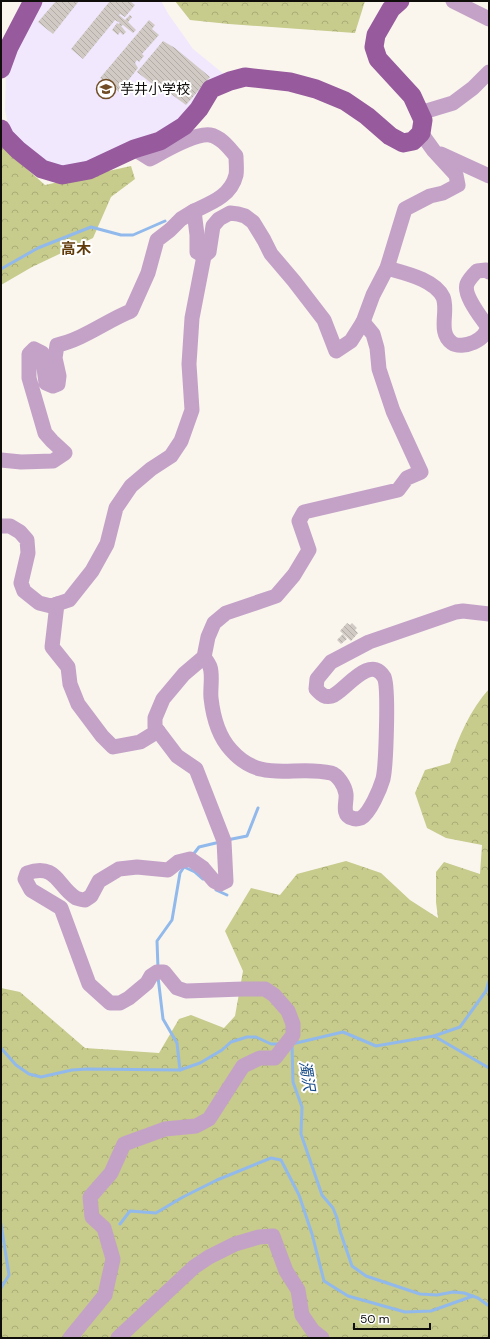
<svg xmlns="http://www.w3.org/2000/svg" width="490" height="1339" font-family="'DM Sans','Noto Sans JP',sans-serif">
<defs>
<pattern id="forest-crowns" width="20" height="18" patternUnits="userSpaceOnUse"><rect width="20" height="18" fill="#c7cb8c"/><path d="M2 6a3 3 0 1 1 6 0M12 15a3 3 0 1 1 6 0" fill="none" stroke="#aaad77"/></pattern>
<pattern id="building-back-hatch" width="6" height="6" patternUnits="userSpaceOnUse"><rect width="6" height="6" fill="#d1cac4"/><path d="M-1 5l2 2M0 0l6 6M5-1l2 2" fill="none" stroke="#b2aca7"/></pattern>
</defs>
<rect width="100%" height="100%" fill="#faf6ee"/>
<polygon fill="#f1e8fe" points="40,1 161,1 169,15 193,49 225,75 176,125 83,169 43,162 9,129 5,110 6,71"/>
<g fill="url(#forest-crowns)">
<polygon points="175,1 365,1 355,33 229,24 190,20"/>
<polygon points="1,146 45,185 131,166 135,179 111,197 93,238 32,267 1,285"/>
<path d="M489,689V1338H1V988L20,992L85,1048L159,1053L179,1019L191,1015L224,1028L235,1016L243,971L225,931L251,888L280,895L297,874L346,861L381,873L410,900L438,918L436,902V872L444,862L480,874L482,845L446,838L427,828L415,793L425,770L450,763C458,737 471,709 489,689Z"/>
</g>
<g fill="none" stroke-linecap="round" stroke-linejoin="round">
<g stroke="#92b9eb" stroke-width="3">
<polyline points="1,269 38,248 91,227 121,235 133,235 165,221"/>
<polyline points="227,840 247,836 258,808"/>
<polyline points="192,856 199,847 220,842"/>
<polyline points="184,867 195,872 203,879"/>
<polyline points="216,890 227,895"/>
<polyline points="158,968 157,941 172,920 180,873 184,867"/>
<polyline points="158,977 163,1019 177,1043 180,1070"/>
<polyline points="434,1036 460,1027 486,991 489,981"/>
<polyline points="292,1044 343,1032 376,1046 434,1036 489,1068"/>
<polyline points="292,1045 293,1082 302,1107 301,1134 322,1195 333,1208 337,1218 340,1231 352,1266 366,1276 420,1294 437,1295 453,1292 464,1293 478,1298 489,1306"/>
<polyline points="1,1048 16,1065 29,1074 41,1077 72,1070 87,1069 180,1070 200,1063 222,1050 231,1042 247,1037 256,1037 271,1044 280,1044"/>
<polyline points="1,1224 9,1275 1,1288"/>
<polyline points="120,1224 130,1211 156,1213 183,1197 217,1180 271,1158 281,1160 299,1195 312,1234 324,1281 348,1296 405,1312 431,1311 473,1296"/>
</g>
</g>
<g fill="url(#building-back-hatch)">
<polygon points="56,1 79,1 53,34 38,22"/>
<polygon points="110,1 130,1 135,5 125,17 120,14 119,15 125,20 130,15 132,17 128,22 136,30 133,33 123,25 121,26 126,32 123,35 120,32 118,35 112,30 117,23 119,24 120,23 115,20 83,59 71,49"/>
<polygon points="149,20 155,25 152,29 159,35 142,54 144,56 139,62 137,60 135,63 138,68 119,92 100,78"/>
<polygon points="163,41 175,48 210,77 186,105 156,83 155,86 137,72"/>
<polygon points="347,623 350,625 352,623 357,628 355,630 358,633 351,641 340,631"/>
<polygon points="343,634 347,639 341,644 337,640"/>
</g>
<g fill="none" stroke-linecap="round" stroke-linejoin="round">
<g stroke="#c4a2c8" stroke-width="15">
<polyline points="453,1 489,19"/>
<polyline points="420,113 453,103 473,88 489,72"/>
<path d="M134,149L150,159C163,152 194,133 210,135C221,137 229,148 236,156C236,162 237,170 236,175C231,196 211,203 194,211L197,235V252L204,256"/>
<polyline points="441,154 489,176"/>
<path d="M387,268C404,273 434,279 443,297C449,311 437,332 452,343C462,350 488,340 487,326C481,317 463,295 467,284C469,279 474,274 477,271L486,270L489,272"/>
<path d="M1,460L21,462L53,461L65,453L52,441L45,433L29,378V354L34,349L42,353L46,383L53,386L58,384L59,376L55,358L57,345C84,339 106,321 131,311L148,273L157,240L170,230L181,219L194,211"/>
<polyline points="1,526 10,526 20,532 27,540 28,553 21,583 24,591 39,603 51,606 69,600 92,571 107,544 116,508 131,486 151,469 171,456 181,441 192,410 189,364 192,318 204,256 209,252 213,226 219,219 230,213 238,214 245,216 253,222 264,240 271,254 294,281 324,320 336,351 351,341 363,322 373,295 387,268 405,209 430,196 443,193 458,185 456,175 434,151 421,133"/>
<polyline points="57,604 52,647 68,667 70,684 78,704 102,736 113,747 140,742 158,731"/>
<path d="M204,657C206,660 209,664 210,667C213,675 210,689 211,698C213,716 219,737 231,750C262,785 294,764 331,773C338,775 345,786 346,794C347,802 341,815 352,818C354,819 358,819 361,818C370,813 380,789 383,779C386,766 389,686 384,677C370,653 344,692 332,696C324,698 321,694 316,689L317,679L331,662L369,642L456,612L463,611L489,614"/>
<path d="M70,1338L105,1295L113,1259L104,1228L92,1217L90,1197L111,1173L124,1144L165,1129L196,1126L209,1119L243,1066L260,1058H275L293,1035V1024L288,1011L274,995L265,989H243L186,991L177,988L164,972H157L151,976L147,983L129,998L120,1003H110L89,984L61,908L31,890L25,879L27,873C57,863 57,886 76,898C79,899 82,900 85,900L91,896L99,881L119,869L137,867L168,870L178,862L190,859L203,868L214,881L220,884L226,881L224,841L196,769L177,756L155,727V718L163,699L184,674L204,657L208,637L214,623L226,613L276,596L294,575L309,550L299,521L304,512L398,490L407,478L421,472L393,411L379,369L377,348L373,334L363,322"/>
<polyline points="118,1338 194,1267 209,1257 235,1244 259,1237 273,1236 286,1271 298,1290 302,1315 313,1331 322,1338"/>
</g>
<g stroke="#965a9d" stroke-width="19">
<polyline points="1,69 9,47 33,1"/>
<polyline points="1,129 5,137 18,150 42,169 62,175 89,170 134,149 160,141 184,126 199,109 211,89 230,81 245,77 290,82 316,89 345,101 367,116 390,136 403,143 413,141 421,133 423,120 412,96 378,59 374,47 376,35 391,9 400,1"/>
</g>
</g>
<defs>
<symbol id="school-ring" viewBox="-11 -11 22 22"><circle r="9.5" fill="#fff" stroke="#704d26" stroke-width="1.5"/><path d="M0-5L7-2L0 1L-7-2ZM-4 1L0 2.5L4 1V4Q0 6-4 4Z" fill="#704d26"/></symbol>
</defs>
<g fill-rule="evenodd">
<use href="#school-ring" x="95" y="78" width="22" height="22"/>
</g>
<g text-anchor="middle" dominant-baseline="central" stroke-width="4" stroke-linejoin="round" paint-order="stroke">
<g font-size="14" fill="#0f0e0b" stroke="#fff" text-anchor="start">
<text x="120" y="89">芋井小学校</text>
</g>
<g font-size="15" font-weight="bold" fill="#603a09" stroke="#fff">
<text x="76" y="249">高木</text>
</g>
<g font-size="15" font-style="italic" fill="#174b86" stroke="#fff">
<text transform="translate(307 1076) rotate(81)">濁沢</text>
</g>
</g>
<rect width="490" height="1339" fill="none" stroke="#0f0e0b" stroke-width="4"/>
<path d="M354 1323v6h76v-6" fill="none" stroke="#0f0e0b" stroke-width="2"/>
<text x="360" y="1323" font-size="12" fill="#0f0e0b" stroke="#ffffff" stroke-width="3" paint-order="stroke">50 m</text>
</svg>
